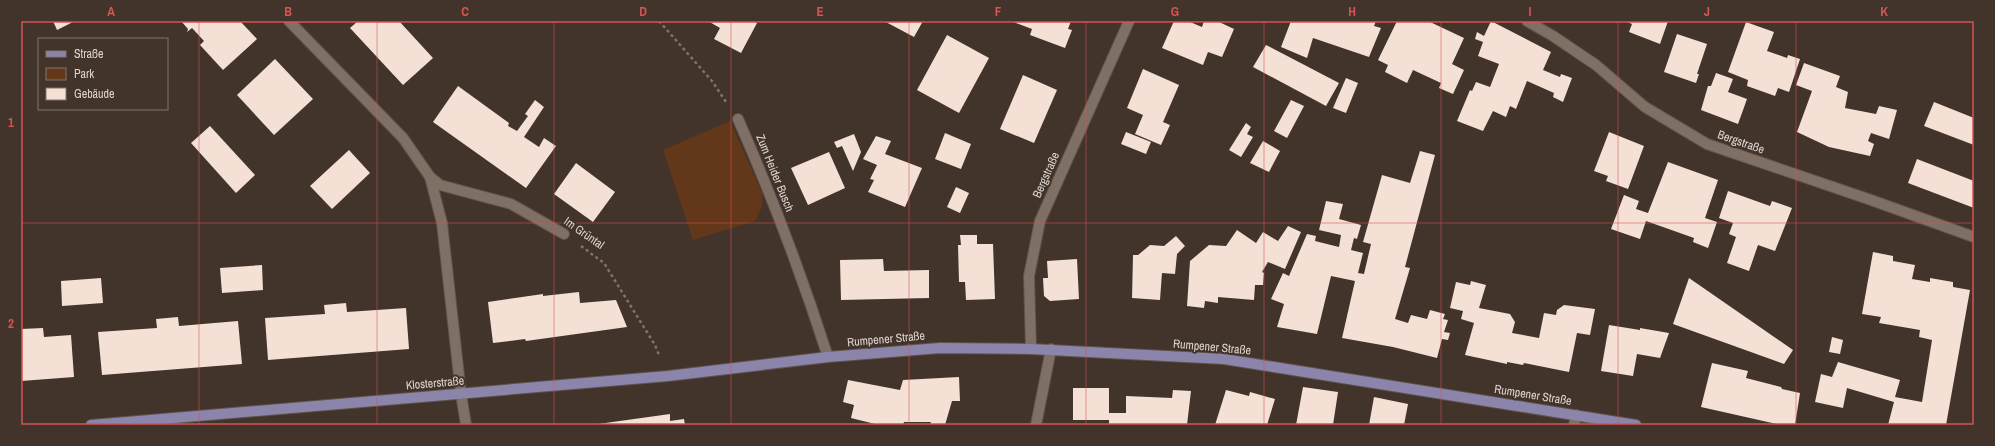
<svg xmlns="http://www.w3.org/2000/svg" width="1995" height="446" font-family="'Archivo Narrow',sans-serif">
<rect width="100%" height="100%" fill="#42342b"/>
<polygon fill="#62371a" points="730,121 763,195 761,209 755,221 693,240 663,150"/>
<g fill="#f4e0d5">
<polygon points="53,21 75,21 57,30"/>
<polygon points="181,21 240,21 257,39 223,70 200,45 204,41 192,28 187,32 188,29"/>
<polygon points="358,21 399,21 433,58 403,85 350,28"/>
<polygon points="708,21 754,21 757,23 741,53 714,39 720,28"/>
<polygon points="884,21 923,21 914,37"/>
<polygon points="1011,21 1071,21 1068,29 1072,30 1065,48 1030,35 1032,29"/>
<polygon points="1174,21 1190,22 1202,27 1204,21 1217,21 1234,29 1222,57 1208,52 1203,65 1162,48"/>
<polygon points="1291,21 1376,21 1374,26 1381,28 1369,57 1313,38 1307,58 1281,47"/>
<polygon points="1397,21 1428,21 1464,38 1452,64 1464,70 1453,94 1439,88 1441,83 1413,70 1407,83 1385,72 1388,65 1378,60"/>
<polygon points="1491,21 1551,52 1543,70 1560,77 1561,74 1572,78 1563,102 1553,97 1554,93 1527,81 1516,109 1510,106 1506,117 1493,111 1483,131 1457,121 1470,90 1472,91 1476,82 1490,87 1499,64 1478,56 1483,42 1475,39 1477,32 1484,36"/>
<polygon points="1625,21 1668,21 1660,44 1629,32 1632,24"/>
<polygon points="1746,22 1774,32 1767,51 1787,58 1788,55 1800,59 1789,92 1778,88 1775,96 1747,86 1748,80 1728,72"/>
<polygon points="1677,34 1707,44 1697,74 1699,74 1696,83 1664,72"/>
<polygon points="947,35 989,58 959,113 917,90"/>
<polygon points="1266,45 1339,83 1326,106 1253,67"/>
<polygon points="275,59 313,99 274,135 237,95"/>
<polygon points="1804,63 1840,76 1836,87 1848,92 1845,108 1876,114 1879,106 1897,110 1889,139 1871,133 1868,141 1874,144 1870,156 1829,147 1797,132 1812,91 1796,85"/>
<polygon points="1143,69 1179,85 1163,122 1170,125 1161,145 1135,134 1143,115 1127,108"/>
<polygon points="1716,73 1733,79 1728,92 1747,99 1738,124 1701,110 1708,86 1711,86"/>
<polygon points="1023,75 1057,90 1034,143 1000,129"/>
<polygon points="1346,78 1358,83 1346,113 1333,108"/>
<polygon points="458,86 509,123 508,126 517,131 528,116 525,114 535,100 544,107 524,137 539,147 544,138 556,146 526,188 433,122"/>
<polygon points="1291,100 1304,106 1287,138 1274,131"/>
<polygon points="1934,102 1974,118 1974,145 1924,126"/>
<polygon points="1246,123 1251,127 1247,134 1253,137 1241,157 1229,150"/>
<polygon points="210,126 255,175 236,193 191,143"/>
<polygon points="1126,132 1151,142 1146,154 1121,144"/>
<polygon points="1609,132 1644,146 1628,189 1606,181 1608,176 1594,171"/>
<polygon points="945,133 971,144 961,169 935,159"/>
<polygon points="854,134 861,152 853,171 842,146 837,148 834,142"/>
<polygon points="876,136 891,141 885,154 922,168 905,207 868,192 874,180 870,179 877,165 863,159"/>
<polygon points="1263,141 1280,151 1269,172 1250,163"/>
<polygon points="349,150 370,173 332,209 310,186"/>
<polygon points="1420,151 1435,155 1405,267 1410,268 1395,319 1408,323 1411,315 1427,319 1430,310 1445,314 1443,319 1448,320 1444,332 1450,333 1448,340 1442,339 1437,358 1393,347 1342,338 1355,281 1331,276 1317,334 1277,327 1284,304 1271,299 1283,273 1289,276 1307,234 1316,236 1315,241 1339,247 1341,235 1319,230 1326,201 1343,204 1339,219 1361,225 1357,239 1354,238 1351,250 1363,253 1358,273 1364,274 1371,244 1363,242 1382,175 1410,183"/>
<polygon points="829,152 845,188 808,205 791,168"/>
<polygon points="1917,159 1974,181 1974,208 1908,183"/>
<polygon points="1668,162 1718,180 1705,218 1717,222 1708,248 1693,242 1694,238 1646,221 1640,239 1611,229 1624,195 1639,201 1636,209 1648,213"/>
<polygon points="576,163 615,192 593,222 554,194"/>
<polygon points="956,187 969,193 960,213 947,207"/>
<polygon points="1728,191 1770,206 1772,201 1792,208 1775,251 1758,245 1749,271 1727,263 1736,237 1729,234 1733,223 1719,218"/>
<polygon points="1288,226 1301,232 1285,269 1268,262 1262,272 1264,273 1263,285 1255,285 1254,300 1218,297 1218,303 1205,301 1204,308 1187,306 1190,261 1209,245 1226,246 1237,230 1256,243 1263,232 1278,241"/>
<polygon points="960,235 977,235 977,244 993,244 995,299 966,300 965,282 959,282 958,245 961,245"/>
<polygon points="1176,236 1185,246 1177,254 1175,274 1162,273 1160,300 1132,298 1133,255 1138,255 1150,245 1164,246"/>
<polygon points="1873,252 1893,256 1893,261 1915,265 1912,279 1930,282 1930,278 1953,282 1953,287 1970,290 1946,425 1888,425 1894,402 1847,388 1843,408 1815,402 1821,374 1832,377 1838,362 1900,380 1895,397 1922,402 1932,340 1919,337 1920,330 1879,323 1881,317 1862,314"/>
<polygon points="883,259 884,271 929,270 929,298 841,300 840,260"/>
<polygon points="1077,259 1079,299 1050,301 1044,296 1043,278 1048,278 1047,261"/>
<polygon points="262,265 263,290 222,293 220,268"/>
<polygon points="101,278 103,303 62,306 61,281"/>
<polygon points="1689,278 1793,350 1784,364 1673,324"/>
<polygon points="1471,281 1486,285 1479,308 1510,314 1515,322 1512,333 1539,338 1544,313 1556,315 1557,310 1564,305 1595,309 1590,335 1577,333 1569,372 1524,363 1523,365 1507,362 1507,364 1465,355 1474,323 1461,319 1463,311 1450,308 1456,282 1470,285"/>
<polygon points="579,292 580,303 616,300 627,327 526,341 525,339 493,343 488,302 543,294 543,296"/>
<polygon points="346,303 347,312 406,308 409,349 268,360 265,318 325,314 324,305"/>
<polygon points="178,317 179,326 238,321 242,364 102,375 98,332 157,328 156,319"/>
<polygon points="1609,325 1640,330 1640,328 1669,333 1660,358 1637,354 1633,376 1601,371"/>
<polygon points="43,328 44,337 71,335 74,377 21,381 21,329"/>
<polygon points="1832,337 1843,340 1840,354 1829,352"/>
<polygon points="1712,363 1748,371 1746,378 1781,387 1782,389 1800,393 1795,425 1781,425 1701,407"/>
<polygon points="959,377 960,401 952,401 945,425 930,425 931,422 904,422 903,425 879,425 851,418 854,405 843,402 848,380 900,390 903,380"/>
<polygon points="1303,387 1338,392 1333,425 1296,425"/>
<polygon points="1073,388 1109,388 1109,413 1126,413 1126,396 1172,398 1173,390 1191,391 1187,425 1109,425 1109,420 1073,420"/>
<polygon points="1226,390 1249,396 1250,392 1275,399 1267,425 1215,425"/>
<polygon points="1374,397 1408,404 1404,425 1369,425"/>
<polygon points="670,414 670,421 684,419 685,425 591,425"/>
</g>
<g fill="none" stroke-linecap="round" stroke-linejoin="round">
<defs>
<g id="minor">
<polyline points="289,21 403,138 430,177 442,223 461,394 466,425"/>
<polyline points="1527,21 1553,36 1596,65 1645,107 1707,144 1871,200 1974,237"/>
<path d="M738,119C772,196 802,276 828,357"/>
<polyline points="430,177 440,185 511,204 564,234"/>
<polyline points="1031,349 1029,276 1040,221 1129,21"/>
<polyline points="1036,425 1051,349"/>
<polyline points="1574,425 1576,415"/>
</g>
<polyline id="major" points="91,425 668,376 828,357 940,348 1031,349 1224,359 1636,425"/>
</defs>
<use href="#minor" stroke="#60534c" stroke-width="12"/>
<use href="#major" stroke="#60534c" stroke-width="12"/>
<g stroke="#80736c" stroke-width="2.5" stroke-dasharray="3 3" stroke-linecap="butt">
<polyline points="659,21 712,81 726,102"/>
<polyline points="581,246 604,263 655,345 659,355"/>
</g>
<use href="#minor" stroke="#806f65" stroke-width="10"/>
<use href="#major" stroke="#8b85ac" stroke-width="10"/>
</g>
<path fill="none" stroke="#d85352" stroke-width="1" stroke-opacity="0.55" d="M199,21V425M377,21V425M554,21V425M731,21V425M909,21V425M1086,21V425M1264,21V425M1441,21V425M1618,21V425M1796,21V425M21,223H1974"/>
<g text-anchor="middle" dominant-baseline="central" stroke-width="4" stroke-linejoin="round" paint-order="stroke">
<g font-size="12" fill="#dfd5d0" stroke="#42342b">
<text transform="translate(1741 142) rotate(19)">Bergstraße</text>
<text transform="translate(775 173) rotate(68)">Zum Heider Busch</text>
<text transform="translate(1046 175) rotate(-66)">Bergstraße</text>
<text transform="translate(584 233) rotate(35)">Im Grüntal</text>
<text transform="translate(886 339) rotate(-5)">Rumpener Straße</text>
<text transform="translate(1212 347) rotate(5)">Rumpener Straße</text>
<text transform="translate(435 383) rotate(-5)">Klosterstraße</text>
<text transform="translate(1533 395) rotate(9)">Rumpener Straße</text>
</g>
</g>
<rect width="1995" height="446" fill="none" stroke="#42342b" stroke-width="44"/>
<rect x="38" y="38" width="130" height="72" fill="#42342b" stroke="#81746d"/>
<rect x="46" y="51" width="20" height="6" fill="#8b85ac" stroke="#81746d"/>
<text x="74" y="58" font-size="12" fill="#dfd5d0">Straße</text>
<rect x="46" y="68" width="20" height="12" fill="#62371a" stroke="#81746d"/>
<text x="74" y="78" font-size="12" fill="#dfd5d0">Park</text>
<rect x="46" y="88" width="20" height="12" fill="#f4e0d5" stroke="#81746d"/>
<text x="74" y="98" font-size="12" fill="#dfd5d0">Gebäude</text>
<rect x="22" y="22" width="1951" height="402" fill="none" stroke="#d85352" stroke-width="1.5"/>
<g font-size="13" text-anchor="middle" font-weight="bold" fill="#d85352">
<text x="111" y="16">A</text>
<text x="288" y="16">B</text>
<text x="465" y="16">C</text>
<text x="643" y="16">D</text>
<text x="820" y="16">E</text>
<text x="998" y="16">F</text>
<text x="1175" y="16">G</text>
<text x="1352" y="16">H</text>
<text x="1530" y="16">I</text>
<text x="1707" y="16">J</text>
<text x="1884" y="16">K</text>
<text x="11" y="127">1</text>
<text x="11" y="328">2</text>
</g>
</svg>
